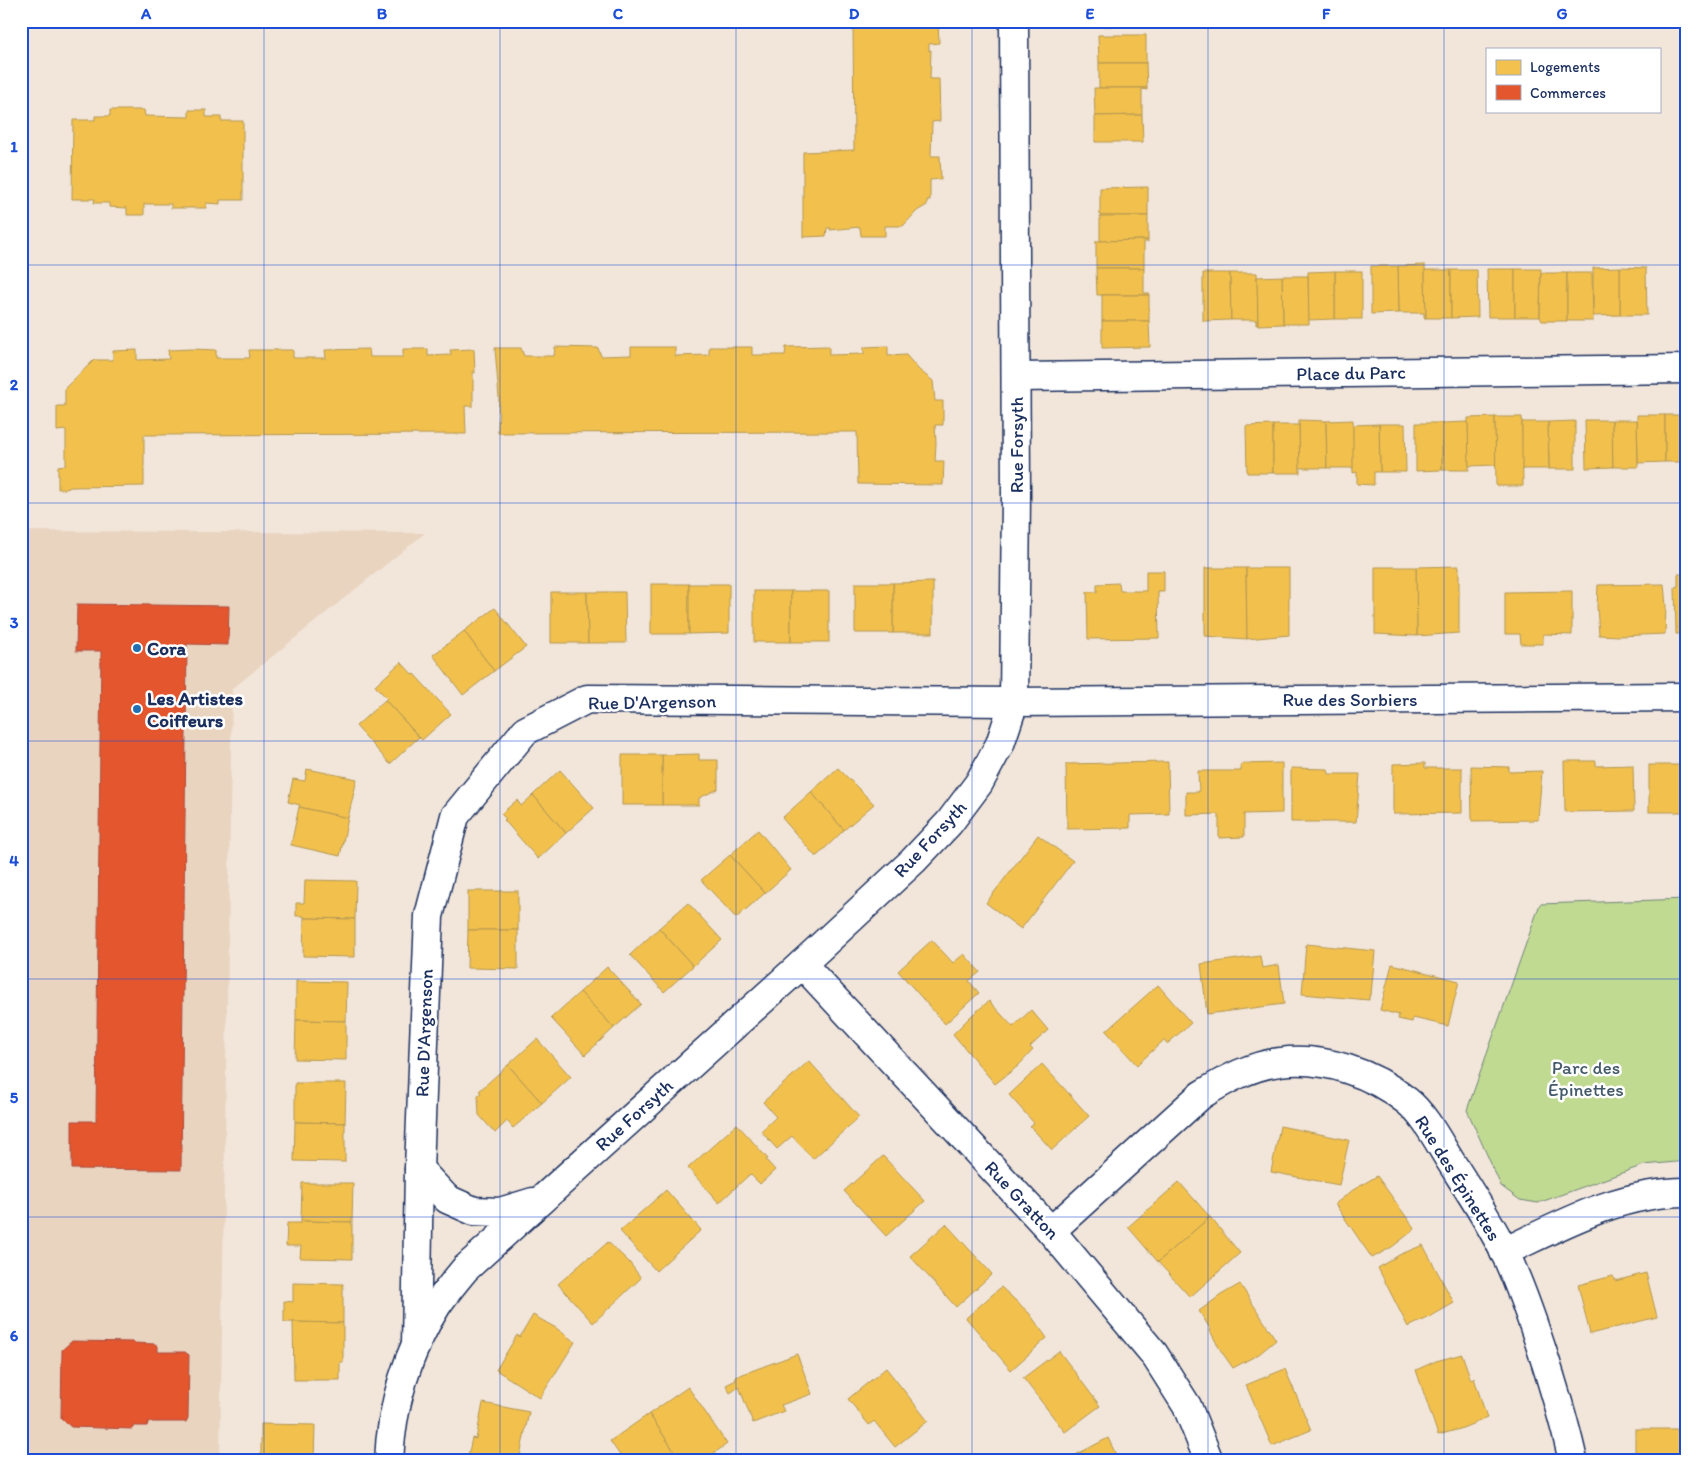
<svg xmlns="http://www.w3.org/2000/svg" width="1708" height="1482" font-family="Itim,sans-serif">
<rect width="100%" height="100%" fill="#f2e6da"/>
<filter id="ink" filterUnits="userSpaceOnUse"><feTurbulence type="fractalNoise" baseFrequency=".02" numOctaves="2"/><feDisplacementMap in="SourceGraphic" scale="10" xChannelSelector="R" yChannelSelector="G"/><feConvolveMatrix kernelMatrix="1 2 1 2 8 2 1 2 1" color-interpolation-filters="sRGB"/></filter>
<g filter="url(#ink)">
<polygon fill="#e9d4c0" points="21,531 425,533 232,689 220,1461 21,1461"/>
<polygon fill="#c1da91" stroke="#6e8478" points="1687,899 1687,1161 1644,1165 1538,1203 1520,1200 1501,1186 1467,1110 1540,904"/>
<g fill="#f2c14e" stroke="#b29553">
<polygon points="74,21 117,21 117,22 74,24"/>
<polygon points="157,21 200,21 200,26 157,24"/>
<polygon points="853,21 938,21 939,43 929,44 929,51 931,50 930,79 939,79 940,121 932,122 931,156 940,156 941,179 930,180 930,200 927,200 927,205 917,211 903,226 885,226 885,236 861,236 860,227 830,230 831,228 827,228 826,236 803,237 803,152 854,150"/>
<rect x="1094" y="21" width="47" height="5"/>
<polygon points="1098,35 1146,35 1146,63 1099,63"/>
<polygon points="1099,63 1146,63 1147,88 1099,88"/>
<polygon points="1094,88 1147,88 1147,90 1142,89 1142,115 1095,116"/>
<polygon points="110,110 144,110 145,116 189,117 189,110 206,110 206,117 221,117 221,121 243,121 243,200 220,200 220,204 206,203 206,208 171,208 171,204 144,204 144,215 127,215 127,208 109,207 109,203 94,203 95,199 72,199 73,120 95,120 95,116 110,116"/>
<polygon points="1142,115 1143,142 1095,142 1095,116"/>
<polygon points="1148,187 1148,216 1100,216 1100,188"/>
<polygon points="1100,216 1148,216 1148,240 1100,241"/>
<polygon points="1148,240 1148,242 1144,242 1144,268 1096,268 1096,241"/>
<polygon points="1425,265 1426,318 1424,318 1424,313 1399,313 1398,266"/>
<polygon points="1371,266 1398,266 1399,313 1371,314"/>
<polygon points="1620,267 1646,268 1647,315 1620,315"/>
<polygon points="1620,267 1620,315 1593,316 1593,268"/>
<polygon points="1096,268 1144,268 1144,293 1149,293 1149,295 1097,295"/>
<polygon points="1487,269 1515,269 1515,317 1488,317"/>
<polygon points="1515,269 1541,269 1540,317 1515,317"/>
<polygon points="1425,270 1451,270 1451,318 1426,318"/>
<polygon points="1451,270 1477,270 1478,317 1451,318"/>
<rect x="1335" y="271" width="27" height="48"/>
<polygon points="1335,271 1335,319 1308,320 1308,272"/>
<polygon points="1203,273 1230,273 1231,320 1203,321"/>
<polygon points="1230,273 1257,273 1258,325 1256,325 1256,320 1231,320"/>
<polygon points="1541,273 1567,273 1567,321 1542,321 1540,317"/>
<polygon points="1567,273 1592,273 1593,321 1567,321"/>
<polygon points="1282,276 1308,276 1309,324 1283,324"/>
<polygon points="1282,276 1283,324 1258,325 1257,277"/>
<rect x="1102" y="295" width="47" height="26"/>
<polygon points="1102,321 1149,321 1150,347 1102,348"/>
<polygon points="829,346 829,355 864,354 864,347 888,346 888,356 906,355 919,370 933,381 935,401 943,401 943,425 935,425 936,443 935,461 944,461 943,485 858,484 857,432 498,433 499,398 495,348 521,348 524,356 554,356 555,347 598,348 601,356 631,355 631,347 675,347 675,356 709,355 709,347 752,347 752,355 785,355 786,347"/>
<polygon points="192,349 216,350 216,358 250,358 249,350 293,350 293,358 326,358 325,350 369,349 370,357 403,357 403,349 428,349 428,356 451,355 450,350 474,349 475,373 473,372 473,406 465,406 466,434 144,435 144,486 71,487 66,489 58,489 58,466 66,465 66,430 57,431 57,406 65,406 65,388 94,360 113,360 113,351 137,350 137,360 169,359 168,350"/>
<polygon points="1637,415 1665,415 1665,462 1638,463"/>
<rect x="1665" y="415" width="22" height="47"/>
<polygon points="1495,417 1496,465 1468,466 1468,418"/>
<polygon points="1495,417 1522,417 1523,486 1496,486"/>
<polygon points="1299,420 1326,421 1327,468 1299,468"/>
<polygon points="1353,420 1354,468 1327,468 1326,421"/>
<polygon points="1585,420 1612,420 1613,467 1586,468"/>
<polygon points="1612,420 1637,420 1638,467 1613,467"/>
<polygon points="1575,421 1575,469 1549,469 1548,422"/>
<polygon points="1468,422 1469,470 1442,470 1442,423"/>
<polygon points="1522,422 1548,422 1549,469 1522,469"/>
<polygon points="1416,423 1442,423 1442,470 1416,471"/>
<polygon points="1379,424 1405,424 1406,472 1380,472"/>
<polygon points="1379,424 1380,472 1374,472 1374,485 1357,484 1357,472 1353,473 1353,425"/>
<polygon points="1273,425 1273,473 1247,473 1246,426"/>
<polygon points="1273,425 1299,425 1300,473 1273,473"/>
<polygon points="1459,566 1459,633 1417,636 1416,567"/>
<polygon points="1375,567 1416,567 1417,636 1375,634"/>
<polygon points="1205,568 1246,568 1247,639 1205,636"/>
<polygon points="1246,568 1289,568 1289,635 1247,639"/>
<polygon points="1146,571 1164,571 1164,592 1158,592 1159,638 1088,639 1087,592 1097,592 1097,584 1119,583 1120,591 1146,591"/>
<polygon points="1678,574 1687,574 1687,634 1676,634 1675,587 1678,586"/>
<polygon points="933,582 933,633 893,633 893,583"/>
<rect x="855" y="583" width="38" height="50"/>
<rect x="651" y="584" width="38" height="50"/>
<polygon points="689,584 729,584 729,633 689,634"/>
<polygon points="1664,584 1666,606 1665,634 1619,636 1599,635 1597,607 1598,585"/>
<rect x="754" y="591" width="37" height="51"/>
<rect x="791" y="591" width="38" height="51"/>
<polygon points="1572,591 1572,635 1543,634 1543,644 1521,644 1520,634 1505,634 1505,592"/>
<polygon points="551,592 587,592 588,643 551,643"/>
<polygon points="587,592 625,592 626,643 588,643"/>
<polygon points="495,608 526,647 494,671 464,631"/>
<polygon points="464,631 494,671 463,695 433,655"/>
<polygon points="401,662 413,675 414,674 451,714 422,740 385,700 387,698 375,686"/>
<polygon points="385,700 419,737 390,764 356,726"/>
<polygon points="699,754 699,760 718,760 718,789 699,798 699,805 662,805 662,755"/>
<rect x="622" y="755" width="40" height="50"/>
<polygon points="1564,761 1596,761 1596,766 1633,765 1634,811 1565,812"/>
<polygon points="1168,762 1169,814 1130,815 1130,828 1067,829 1066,764"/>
<polygon points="1282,763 1282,813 1244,814 1244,837 1219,838 1219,814 1186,815 1186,792 1199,792 1198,771 1241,771 1241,764"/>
<polygon points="1425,763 1425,768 1462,768 1462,813 1393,814 1393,764"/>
<rect x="1649" y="765" width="38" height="47"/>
<polygon points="1471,766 1509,767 1509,772 1542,771 1538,820 1472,821"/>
<polygon points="838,768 874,804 844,830 811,792"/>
<polygon points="1291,768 1328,769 1329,774 1360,774 1356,822 1291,822"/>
<polygon points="307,769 357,779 348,818 299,807 300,805 288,802 293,779 305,781"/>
<polygon points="560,770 594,808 566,833 533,795"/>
<polygon points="811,792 844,830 816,857 782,818"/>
<polygon points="533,795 566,833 538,859 504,820 506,819 501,814 517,800 521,806"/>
<polygon points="299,807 348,818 340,856 291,845"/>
<polygon points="758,830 791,870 765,893 730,855"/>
<polygon points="1038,835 1073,861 1021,929 986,903"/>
<polygon points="730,855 765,893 736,918 701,880"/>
<polygon points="305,880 356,881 355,919 304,918 304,916 296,916 296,903 304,903"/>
<rect x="468" y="891" width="50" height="39"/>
<polygon points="688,903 722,940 693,966 659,928"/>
<polygon points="304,918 355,919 355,957 303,956"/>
<polygon points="659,928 693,966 664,992 630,955"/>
<polygon points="468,930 518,930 518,969 467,968"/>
<polygon points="932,940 953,963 964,954 980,972 969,981 979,993 945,1024 898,971"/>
<polygon points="1306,944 1375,951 1371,995 1369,995 1369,1000 1302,994"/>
<polygon points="1260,956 1262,968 1279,965 1284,1004 1207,1014 1201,964"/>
<polygon points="1392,964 1459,981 1448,1026 1413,1018 1412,1022 1398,1019 1399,1015 1380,1010"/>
<polygon points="607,967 641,1004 614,1028 580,992"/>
<polygon points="296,981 347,982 346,1021 296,1020"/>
<polygon points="1158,985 1191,1023 1167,1044 1164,1040 1137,1065 1106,1031"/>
<polygon points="580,992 614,1028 585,1055 551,1018"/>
<polygon points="989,1001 1013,1027 1031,1010 1048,1030 1030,1047 1033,1050 1018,1066 995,1084 953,1034 972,1015"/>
<polygon points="296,1020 346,1021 346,1060 295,1059"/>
<polygon points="537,1039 571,1077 542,1103 508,1065"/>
<polygon points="809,1061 859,1117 813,1159 792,1136 777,1149 761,1131 776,1117 763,1102"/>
<polygon points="1042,1064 1089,1116 1052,1150 1030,1126 1034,1123 1009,1095"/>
<polygon points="508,1065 542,1103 513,1128 507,1121 495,1133 479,1115 478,1095 481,1093 479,1091"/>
<polygon points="295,1083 346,1083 345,1123 295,1122"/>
<polygon points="295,1122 345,1123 345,1162 294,1161"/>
<polygon points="737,1124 768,1159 766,1160 775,1170 760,1184 750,1174 719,1203 688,1168"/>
<polygon points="1280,1126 1349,1140 1339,1185 1271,1172"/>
<polygon points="883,1156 925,1201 886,1236 844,1191"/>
<polygon points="1377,1176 1415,1229 1392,1247 1372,1258 1335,1204 1353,1190"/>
<polygon points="1179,1182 1210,1217 1158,1262 1128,1227"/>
<polygon points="302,1183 353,1183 352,1222 301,1221"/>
<polygon points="666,1190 701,1230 656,1271 620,1231"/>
<polygon points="1210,1217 1240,1253 1190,1297 1158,1262"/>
<polygon points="301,1221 352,1222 352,1259 300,1258 301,1246 286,1246 287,1223 301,1223"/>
<polygon points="946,1224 992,1274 956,1307 910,1256"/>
<polygon points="608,1242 629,1262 641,1278 593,1323 558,1284 589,1257 590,1258"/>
<polygon points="1423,1245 1454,1303 1428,1318 1408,1327 1378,1268 1399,1255"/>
<polygon points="1646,1273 1657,1317 1590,1334 1578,1285 1613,1276 1615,1281"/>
<polygon points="293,1283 343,1284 343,1323 284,1322 284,1301 293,1302"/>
<polygon points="1240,1284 1276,1340 1259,1354 1233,1368 1221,1351 1210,1331 1211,1330 1199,1311 1221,1295"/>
<polygon points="1001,1287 1029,1313 1047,1338 1011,1370 966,1318"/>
<polygon points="533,1315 556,1328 575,1342 540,1398 496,1370 517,1335 520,1337"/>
<polygon points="293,1322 343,1323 343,1362 340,1362 340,1380 294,1380"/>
<polygon points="1059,1351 1100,1406 1065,1432 1023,1378"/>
<polygon points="797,1354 812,1394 781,1405 784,1411 753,1423 739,1387 730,1393 726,1385 736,1380 735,1377"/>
<polygon points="1462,1354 1471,1380 1474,1378 1487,1418 1460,1429 1438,1435 1416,1370 1436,1361"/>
<polygon points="886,1368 928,1421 895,1447 874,1421 869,1425 848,1399"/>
<polygon points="1285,1369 1311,1430 1272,1446 1246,1385"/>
<polygon points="688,1387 727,1444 703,1461 681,1461 649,1414"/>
<polygon points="483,1403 529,1412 519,1461 467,1461 472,1438 476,1439"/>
<polygon points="649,1414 674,1451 681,1461 624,1461 610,1441"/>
<polygon points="261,1424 315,1425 314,1461 261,1461"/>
<rect x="1635" y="1429" width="52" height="32"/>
<polygon points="1108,1438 1119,1461 1066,1461 1066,1460"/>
</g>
<g fill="#e4572e" stroke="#a84b3c">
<polygon points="77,604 229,606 228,645 187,644 181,1170 72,1169 72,1121 96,1121 101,651 76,651"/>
<polygon points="72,1341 134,1342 134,1343 155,1344 158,1346 158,1352 185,1352 189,1355 188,1418 186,1422 149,1422 147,1426 133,1426 133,1429 71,1427 61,1418 62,1350"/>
</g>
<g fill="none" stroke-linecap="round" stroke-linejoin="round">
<defs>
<g id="minor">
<polyline points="1016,377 1687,369"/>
<polyline points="802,964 1051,1231 1154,1354 1187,1406 1209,1461"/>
<polyline points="419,1169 447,1199 474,1211 500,1212 533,1202"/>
<path d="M1051,1231L1201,1095C1225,1080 1252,1065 1280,1062C1324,1056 1374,1074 1407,1101C1425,1115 1439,1143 1451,1162C1470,1192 1490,1222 1505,1253C1522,1289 1534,1325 1546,1363C1556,1395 1566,1427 1573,1461"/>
<path d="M1504,1252C1563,1224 1620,1192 1687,1192"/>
<polyline points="416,1345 419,1169 429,916 455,816 525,731 587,699 1014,702 1687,697"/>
<path d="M389,1461C391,1407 408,1350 437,1305C445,1293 455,1281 465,1269L802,964L913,861L949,823L979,783L1000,744L1014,702L1016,495L1014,21"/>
</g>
</defs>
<use href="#minor" stroke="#1b2f5e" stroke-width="31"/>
<use href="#minor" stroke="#fff" stroke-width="28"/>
</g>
</g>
<path fill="none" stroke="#1d4ed8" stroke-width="1" stroke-opacity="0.55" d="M264,21V1461M500,21V1461M736,21V1461M972,21V1461M1208,21V1461M1444,21V1461M21,265H1687M21,503H1687M21,741H1687M21,979H1687M21,1217H1687"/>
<g fill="#1f6fb2" stroke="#fff" stroke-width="2">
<circle cx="137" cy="648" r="5"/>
<circle cx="137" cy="709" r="5"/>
</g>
<g text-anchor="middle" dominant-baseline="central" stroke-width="5" stroke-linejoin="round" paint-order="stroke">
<g font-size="19" fill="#1b2f5e" stroke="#fff">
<text transform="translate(1351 373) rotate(-1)">Place du Parc</text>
<text transform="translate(1016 445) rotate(-90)">Rue Forsyth</text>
<text x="1350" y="699">Rue des Sorbiers</text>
<text transform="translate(652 702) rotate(-1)">Rue D'Argenson</text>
<text transform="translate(930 839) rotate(-47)">Rue Forsyth</text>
<text transform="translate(424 1033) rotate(-88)">Rue D'Argenson</text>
<text transform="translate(634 1115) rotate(-42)">Rue Forsyth</text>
<text transform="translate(1458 1178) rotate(58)">Rue des Épinettes</text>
<text transform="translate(1022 1200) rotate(47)">Rue Gratton</text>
</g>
<g font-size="19" font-weight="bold" fill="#1b2f5e" stroke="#fff" text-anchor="start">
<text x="147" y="648">Cora</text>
<text x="147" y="698">Les Artistes<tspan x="147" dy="22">Coiffeurs</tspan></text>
</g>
<g font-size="19" fill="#445a6b" stroke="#fff">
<text x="1586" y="1067">Parc des<tspan x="1586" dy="22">Épinettes</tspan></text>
</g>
</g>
<rect width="1708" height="1482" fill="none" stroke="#fff" stroke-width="55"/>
<rect x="1486" y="48" width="175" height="65" fill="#ffffff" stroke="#a4acbf"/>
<rect x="1496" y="60" width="25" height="15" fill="#f2c14e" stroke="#a4acbf"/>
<text x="1530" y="72" font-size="15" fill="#1b2f5e">Logements</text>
<rect x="1496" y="85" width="25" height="15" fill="#e4572e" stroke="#a4acbf"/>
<text x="1530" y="98" font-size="15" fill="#1b2f5e">Commerces</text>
<rect x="28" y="28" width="1652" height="1426" fill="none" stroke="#1d4ed8" stroke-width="2"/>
<g font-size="16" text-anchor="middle" font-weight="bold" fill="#1d4ed8">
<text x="146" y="19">A</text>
<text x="382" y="19">B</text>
<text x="618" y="19">C</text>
<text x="854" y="19">D</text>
<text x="1090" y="19">E</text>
<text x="1326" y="19">F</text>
<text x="1562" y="19">G</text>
<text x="14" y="152">1</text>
<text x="14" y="390">2</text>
<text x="14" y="628">3</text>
<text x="14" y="866">4</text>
<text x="14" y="1103">5</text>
<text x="14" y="1341">6</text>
</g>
</svg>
